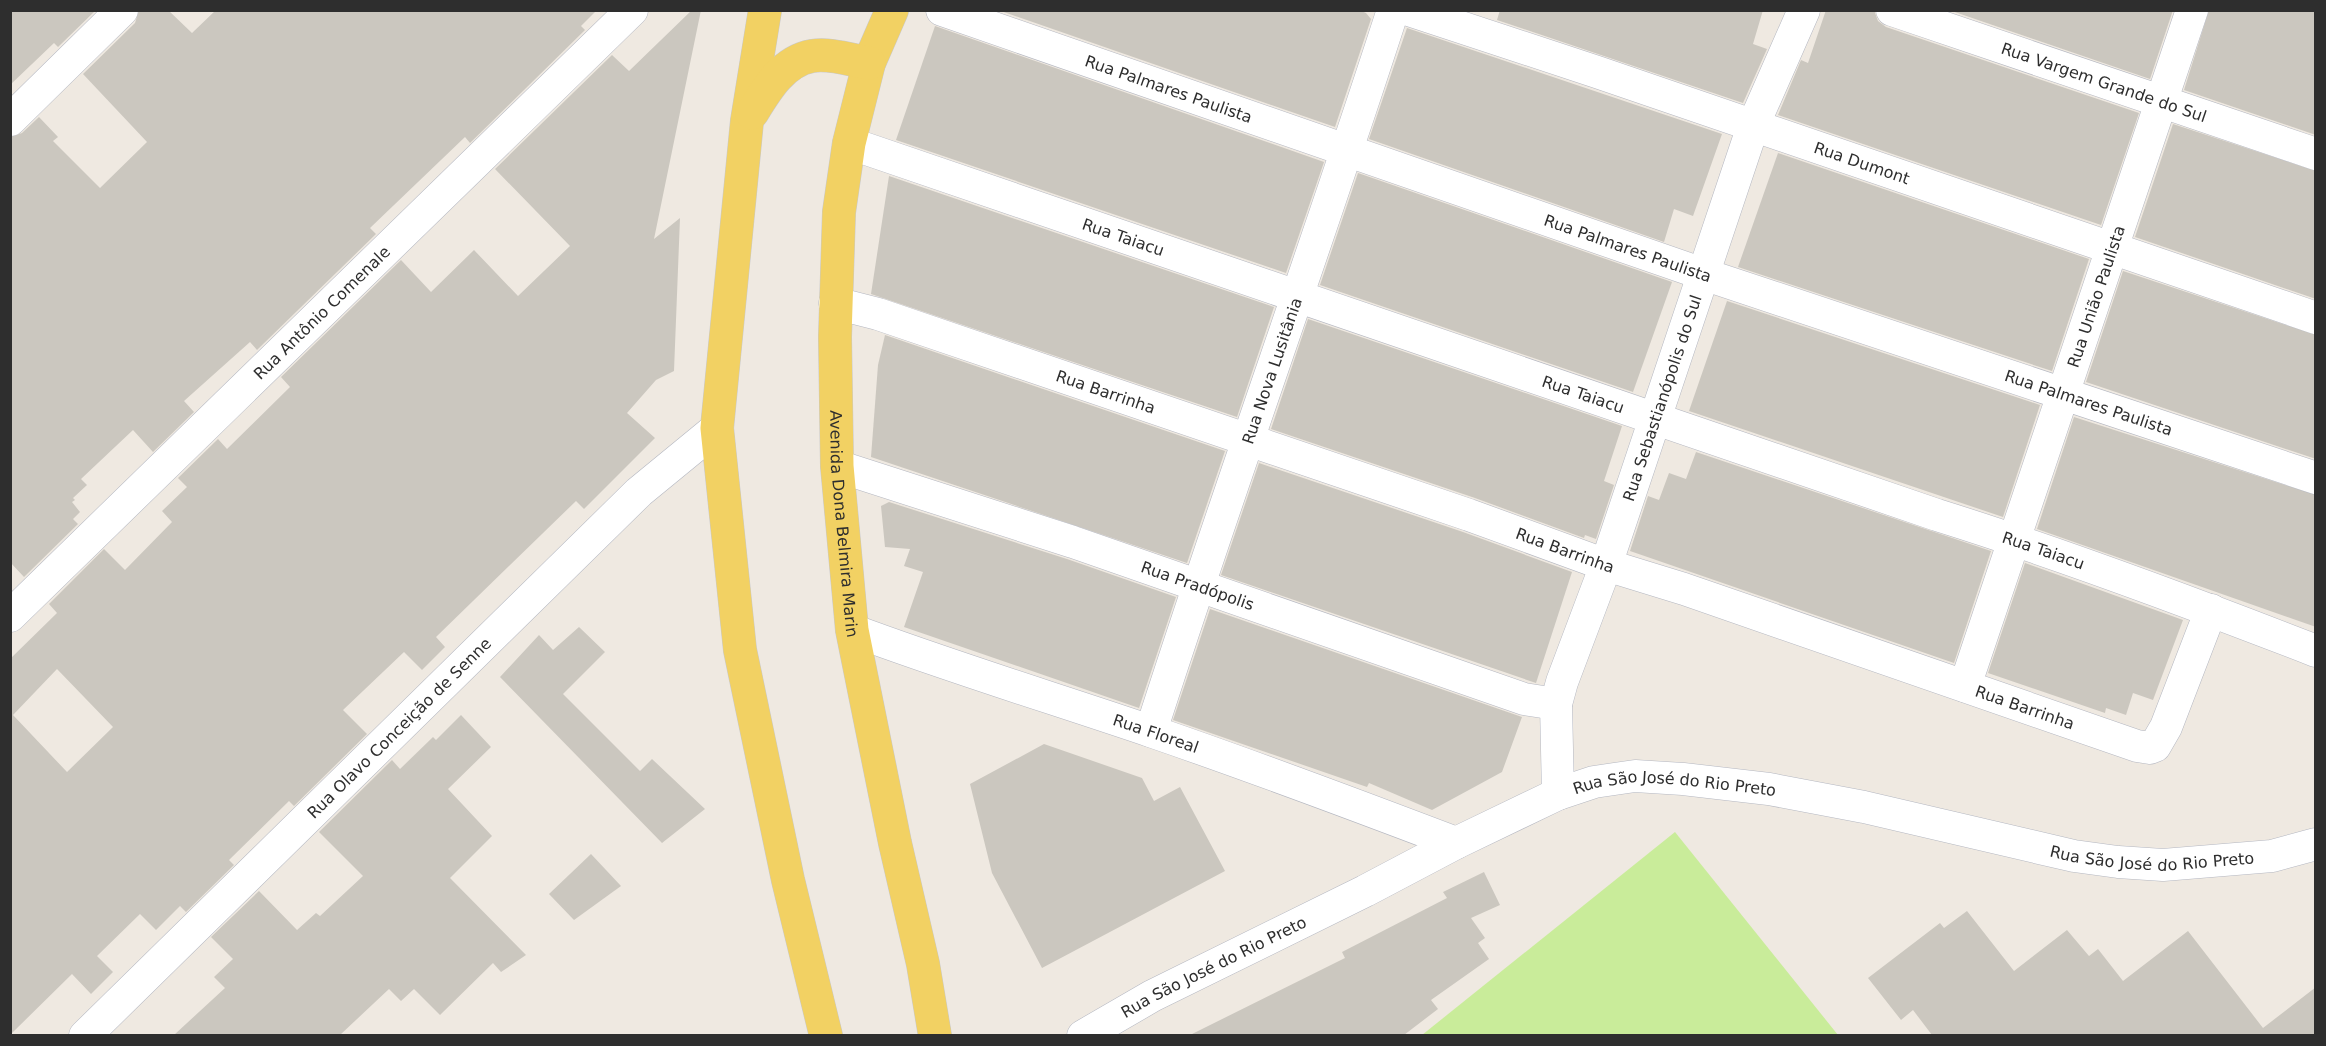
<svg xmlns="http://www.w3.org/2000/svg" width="2326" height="1046" font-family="'DejaVu Sans',sans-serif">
<rect width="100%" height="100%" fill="#efe9e1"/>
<polygon fill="#c9ec9a" points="1675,832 1838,1035 1422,1035"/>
<g fill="#cbc7bf" fill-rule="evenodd">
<polygon points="10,10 96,10 58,47 54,43 10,85"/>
<polygon points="139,10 168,10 192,33 216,10 597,10 581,26 585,30 470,143 465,137 370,228 376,234 257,350 250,342 184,401 194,412 153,452 133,430 81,479 87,485 73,498 75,500 72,502 80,512 73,519 78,524 24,577 10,562 10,137 22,133 39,117 58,137 53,141 100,188 147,142 83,74 135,23"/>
<path d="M692,10H701L654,239L680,218L674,371L656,380L627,413L655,438L584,509L576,501L436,637L445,647L422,670L404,652L343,710L367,734L294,806L289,801L229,860L234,865L186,912L180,906L156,930L140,914L97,956L113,972L91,994L72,974L10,1035V659L57,613L49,604L104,549L125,570L172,522L162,511L187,487L178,478L218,439L227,449L290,387L281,377L401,260L431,292L474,250L518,296L570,246L495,169L612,55L629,71ZM57,669L113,727L67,772L13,715Z"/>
<polygon points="998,10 1359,10 1366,13 1371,19 1335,127"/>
<polygon points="1500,10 1763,10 1753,44 1767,49 1743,103 1497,20"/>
<polygon points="1826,10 1874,10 1878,21 1886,27 2139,113 2101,225 1778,115 1801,60 1808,63"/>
<polygon points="1949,10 2173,10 2150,79"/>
<polygon points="2209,10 2316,10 2316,135 2184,90"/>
<polygon points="935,26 1324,162 1286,273 896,140"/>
<polygon points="1407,28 1722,134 1693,216 1674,209 1664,242 1369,139"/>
<polygon points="2173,124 2316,171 2316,299 2135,237"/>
<polygon points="1778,153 2089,259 2052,371 1738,267"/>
<polygon points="1358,173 1672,282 1633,392 1320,285"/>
<polygon points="889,176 1274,307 1237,417 871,294"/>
<polygon points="2123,271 2316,335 2316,459 2086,382"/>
<polygon points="1727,301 2040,405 2003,517 1689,411"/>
<polygon points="1308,319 1622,426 1604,481 1614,485 1596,539 1585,535 1584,538 1475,498 1271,429"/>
<polygon points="885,335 1225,451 1187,563 871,457 878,365"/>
<polygon points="2074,417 2316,495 2316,627 2037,529"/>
<polygon points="1696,452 1991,551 1954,663 1630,551 1648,496 1659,500 1669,473 1686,479"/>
<polygon points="1259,463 1463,532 1572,572 1536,683 1221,575"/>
<polygon points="889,502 1067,559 1176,597 1139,708 904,627 923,572 904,566 910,549 885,547 881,506"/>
<polygon points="2025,563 2183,620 2153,700 2133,693 2126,715 2106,708 2105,713 1988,673"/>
<polygon points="1210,609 1522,717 1502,772 1432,810 1369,783 1367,787 1173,720"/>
<polygon points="579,627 605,652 563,694 640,771 652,759 705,809 662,843 500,677 539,635 553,650"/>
<polygon points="461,715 491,747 448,789 492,836 450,878 526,955 501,972 493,963 440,1015 414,989 401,1001 389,989 340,1035 174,1035 225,988 214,977 233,959 211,937 259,891 297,930 316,913 320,916 363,876 319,832 392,760 400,769 433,737 436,740"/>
<polygon points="1044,744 1142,778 1154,801 1180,787 1225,871 1042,968 992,873 970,784"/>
<polygon points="591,854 621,886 574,920 549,894"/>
<polygon points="1484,872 1500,905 1471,918 1485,938 1478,943 1489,959 1431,1000 1438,1009 1404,1035 1190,1035 1345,958 1342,952 1447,898 1443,892"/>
<polygon points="1967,911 2014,971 2067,930 2089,956 2098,949 2123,981 2188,931 2263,1028 2316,987 2316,1035 1932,1035 1913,1010 1901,1020 1868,978 1940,923 1944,928"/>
</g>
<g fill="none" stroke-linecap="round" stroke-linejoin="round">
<defs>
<g id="minor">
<path id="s1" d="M942,10L1703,274L2316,478"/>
<path id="s2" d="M1409,10L1597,72L2316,318"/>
<path id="s3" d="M1892,10L2316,154"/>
<polyline points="10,120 122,10"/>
<path id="s4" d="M849,143L1937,515C2065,555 2190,602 2316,651"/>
<path id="s5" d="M835,303L878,314L1469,515L1606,565L1684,589L2137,746L2150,748L2155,746L2166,727L2211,610"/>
<path id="s6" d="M837,466L1073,542L1524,699L1556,704"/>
<path id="s7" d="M10,616L632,10"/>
<path id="s8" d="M852,630C951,667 1053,698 1153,732C1255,767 1356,805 1456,843"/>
<path id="s9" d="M1965,686L2192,10"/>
<path id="s10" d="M1151,731C1228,490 1315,252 1393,10"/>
<path id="s11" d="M1558,794L1556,704L1562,682L1606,565L1753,126L1804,10"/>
<path id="s12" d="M85,1036L639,492L717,428"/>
<path id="s13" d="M1083,1036L1152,996L1365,891L1456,843L1558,794L1594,782L1635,776L1683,779L1769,789L1864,807L2074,856L2118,862L2163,865L2272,856L2316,844"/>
</g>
<g id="primary">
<polyline points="765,10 747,121 717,428 740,650 788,880 826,1036"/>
<path id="s14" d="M892,10L869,63L849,143L839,212L835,337L837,466L852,630L895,843L923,964L935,1036"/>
<path d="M752,113C766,90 783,61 812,56C830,53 851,60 869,63"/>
</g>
</defs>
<use href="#minor" stroke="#b4b7c1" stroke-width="33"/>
<use href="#primary" stroke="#c9c9c9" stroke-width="34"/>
<use href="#minor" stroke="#fff" stroke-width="32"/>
<use href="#primary" stroke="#f2d163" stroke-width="33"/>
</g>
<g text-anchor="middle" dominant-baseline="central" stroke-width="6" stroke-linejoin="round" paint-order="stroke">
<g font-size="16" fill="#2e2e2e" stroke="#fff">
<text stroke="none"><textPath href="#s3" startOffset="224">Rua Vargem Grande do Sul</textPath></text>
<text stroke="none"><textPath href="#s1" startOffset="240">Rua Palmares Paulista</textPath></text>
<text stroke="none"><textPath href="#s2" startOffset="478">Rua Dumont</textPath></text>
<text stroke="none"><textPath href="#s4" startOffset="290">Rua Taiacu</textPath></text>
<text stroke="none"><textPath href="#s1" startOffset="726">Rua Palmares Paulista</textPath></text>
<text stroke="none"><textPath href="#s9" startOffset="411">Rua União Paulista</textPath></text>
<text stroke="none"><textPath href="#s7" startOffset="435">Rua Antônio Comenale</textPath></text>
<text stroke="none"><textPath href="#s10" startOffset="380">Rua Nova Lusitânia</textPath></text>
<text stroke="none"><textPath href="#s5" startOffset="285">Rua Barrinha</textPath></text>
<text stroke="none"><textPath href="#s4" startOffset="776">Rua Taiacu</textPath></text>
<text stroke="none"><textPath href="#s11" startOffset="414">Rua Sebastianópolis do Sul</textPath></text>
<text stroke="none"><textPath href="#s1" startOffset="1212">Rua Palmares Paulista</textPath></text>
<text stroke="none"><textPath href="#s14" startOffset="522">Avenida Dona Belmira Marin</textPath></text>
<text stroke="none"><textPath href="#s5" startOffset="771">Rua Barrinha</textPath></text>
<text stroke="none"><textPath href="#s4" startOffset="1262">Rua Taiacu</textPath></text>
<text stroke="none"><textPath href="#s6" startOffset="380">Rua Pradópolis</textPath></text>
<text stroke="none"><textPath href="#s5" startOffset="1257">Rua Barrinha</textPath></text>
<text stroke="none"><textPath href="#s12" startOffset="440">Rua Olavo Conceição de Senne</textPath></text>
<text stroke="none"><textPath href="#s8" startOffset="321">Rua Floreal</textPath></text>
<text stroke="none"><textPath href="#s13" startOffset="652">Rua São José do Rio Preto</textPath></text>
<text stroke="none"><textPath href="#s13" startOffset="1138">Rua São José do Rio Preto</textPath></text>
<text stroke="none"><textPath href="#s13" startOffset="148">Rua São José do Rio Preto</textPath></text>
</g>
</g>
<rect width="2326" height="1046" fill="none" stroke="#2e2e2e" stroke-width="24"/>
</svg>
